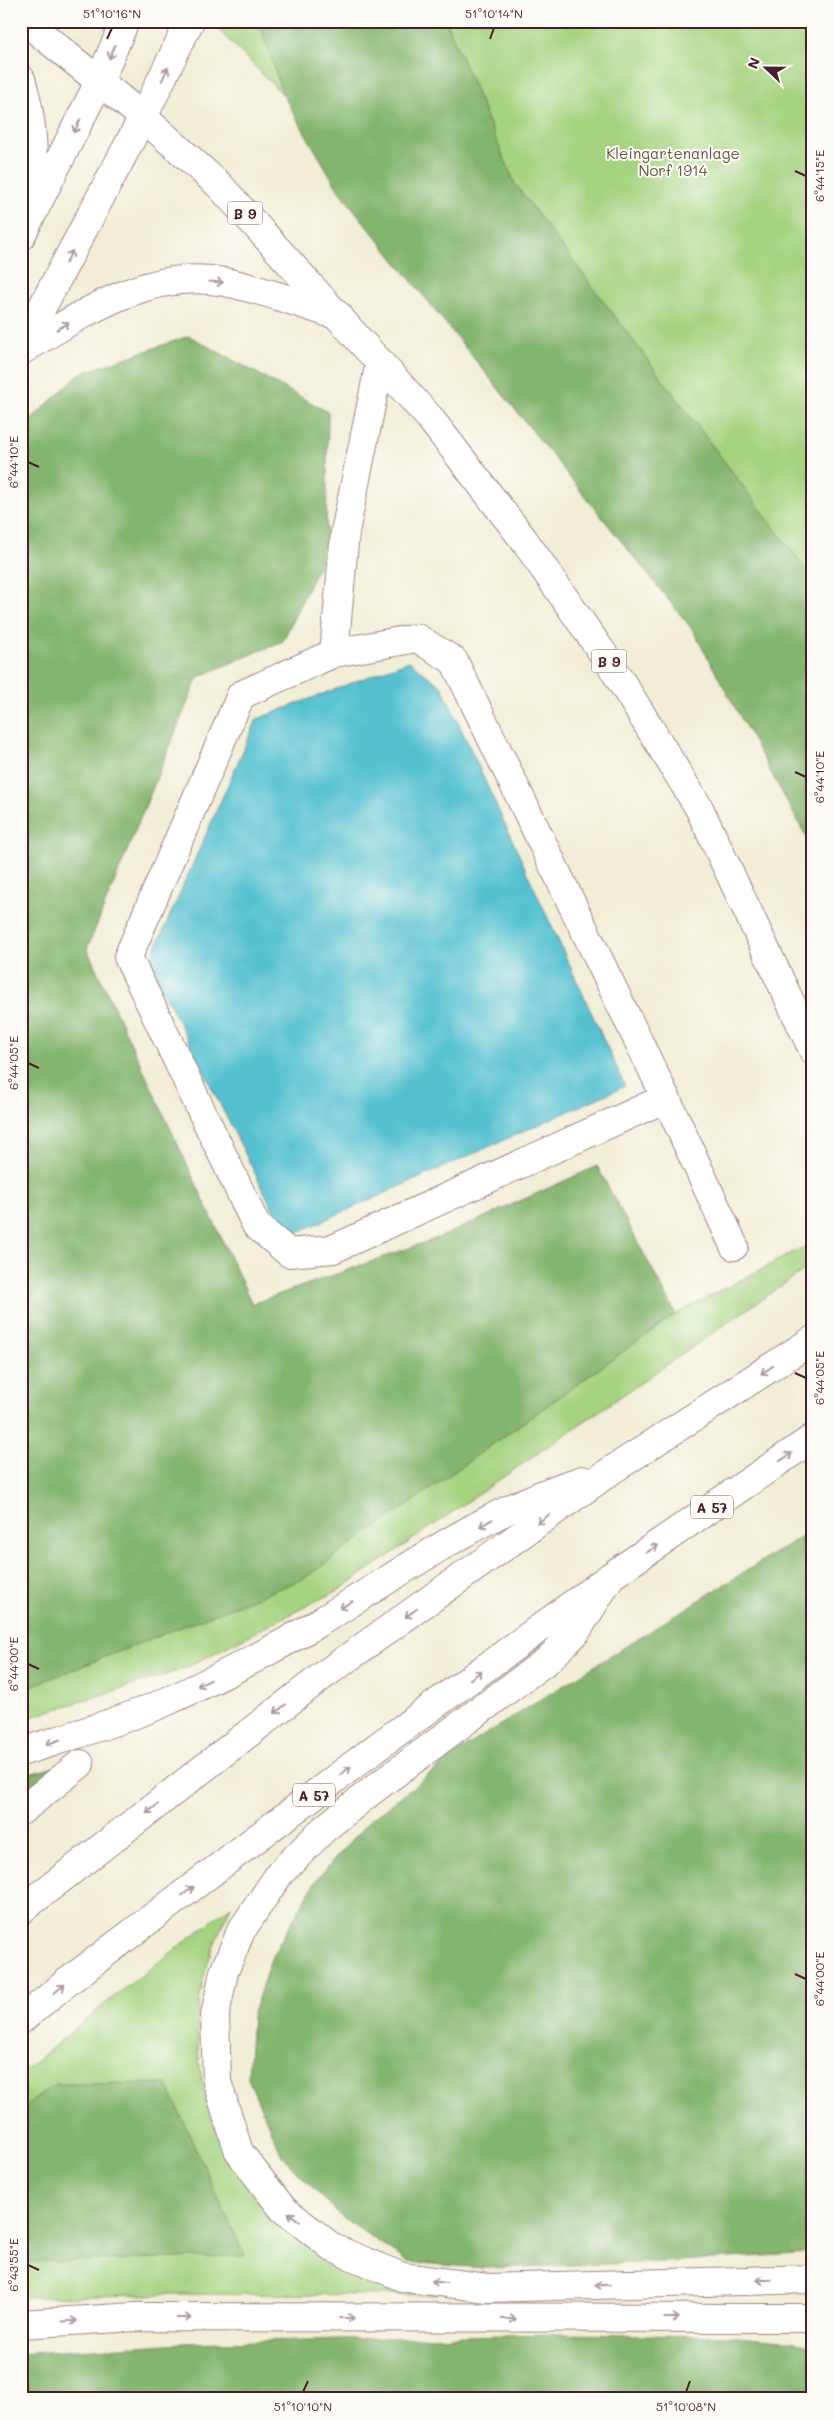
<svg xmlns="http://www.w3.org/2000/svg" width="834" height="2420" font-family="Mali,sans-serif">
<rect width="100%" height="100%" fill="#fdfcf7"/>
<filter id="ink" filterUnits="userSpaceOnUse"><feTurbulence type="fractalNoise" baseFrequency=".02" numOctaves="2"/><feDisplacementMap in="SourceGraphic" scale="10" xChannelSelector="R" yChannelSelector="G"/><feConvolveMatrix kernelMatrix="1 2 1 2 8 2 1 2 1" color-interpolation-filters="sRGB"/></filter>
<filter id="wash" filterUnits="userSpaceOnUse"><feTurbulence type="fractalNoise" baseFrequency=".0096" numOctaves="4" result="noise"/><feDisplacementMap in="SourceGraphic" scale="20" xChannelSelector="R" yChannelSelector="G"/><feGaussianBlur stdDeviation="1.12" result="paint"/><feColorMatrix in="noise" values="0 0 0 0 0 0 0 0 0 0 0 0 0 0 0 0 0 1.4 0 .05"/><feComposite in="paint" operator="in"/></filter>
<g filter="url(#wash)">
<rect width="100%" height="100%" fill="#f1edd6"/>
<g fill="#a5d380" stroke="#787956">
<polygon points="214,21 259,21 283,95 213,24"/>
<polygon points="446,21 813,21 813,579 515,184"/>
<polygon points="813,1242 813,1264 342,1588 181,1670 21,1720 21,1690 303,1579 676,1314"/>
<path d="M231,1906C221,1928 211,1950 205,1973C185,2044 207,2147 259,2200C269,2210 293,2219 306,2226C349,2249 393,2272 437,2295L174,2294L21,2298V2074L96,2011Z"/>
</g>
<g fill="#84b56e" stroke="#676a4c">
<polygon points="259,21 446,21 515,184 813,579 813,849 692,629 339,191 283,95"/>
<polygon points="189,336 328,412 326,549 283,641 198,677 87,949 252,1304 443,1236 597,1166 676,1314 303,1579 21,1690 21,429 79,374"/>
<polygon points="813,1529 813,2249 796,2254 663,2262 483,2268 408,2262 339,2215 282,2156 248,2078 252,2016 272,1956 317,1879 369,1821 465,1747"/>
<polygon points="63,1765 21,1798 21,1776"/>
<polygon points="166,2083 245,2256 21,2262 21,2109 55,2084"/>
<polygon points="549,2334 725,2336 783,2341 813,2346 813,2399 21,2399 21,2354 31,2353 183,2343"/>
</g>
<polygon fill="#55c1d0" stroke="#50707e" points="409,661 442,687 625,1086 287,1237 149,963 257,719"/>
</g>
<g filter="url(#ink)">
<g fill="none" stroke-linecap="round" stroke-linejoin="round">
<defs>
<g id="minor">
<polygon points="417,638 454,661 666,1098 333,1249 289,1253 256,1225 128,957 241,695 334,653"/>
<polyline points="334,653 345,532 380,362"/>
<polyline points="666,1098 734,1246"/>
<polyline points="21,1811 80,1764"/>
</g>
<g id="major">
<polyline points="25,21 143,117 220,186 429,417 524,540 611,665 699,808 813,1050"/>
<polyline points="99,82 125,21"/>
<polyline points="143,117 190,21"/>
</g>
<g id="highway">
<path d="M21,79C35,125 34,159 31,206"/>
<polyline points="21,236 99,82"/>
<polyline points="21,347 143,117"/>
<path d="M21,351C82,314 150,267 225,282C264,290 301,304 339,316"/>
<polyline points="611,1576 576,1632 549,1659 370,1792 324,1829 280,1873 241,1931 224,1972 215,2015 217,2082 239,2152 283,2209 333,2248 402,2277 487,2288 813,2279"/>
<path d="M21,1752C68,1737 116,1723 161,1704C213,1681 264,1655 313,1626C399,1575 485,1510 582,1480"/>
<polyline points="21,1910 321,1677 612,1470 813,1340"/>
<polyline points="21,2020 66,1983 377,1747 611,1576 813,1438"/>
<polyline points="21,2324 136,2317 813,2318"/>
</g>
</defs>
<use href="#minor" stroke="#9e8680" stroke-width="30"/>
<use href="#major" stroke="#9e8680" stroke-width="30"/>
<use href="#highway" stroke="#9e8680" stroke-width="30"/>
<use href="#minor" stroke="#fff" stroke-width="28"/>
<use href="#major" stroke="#fff" stroke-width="28"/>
<use href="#highway" stroke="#fff" stroke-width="28"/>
</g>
<defs><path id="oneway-shaft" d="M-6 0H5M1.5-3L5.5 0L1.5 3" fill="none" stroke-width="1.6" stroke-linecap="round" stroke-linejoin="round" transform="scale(1.25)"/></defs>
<g stroke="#ae9aa0">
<use href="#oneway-shaft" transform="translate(112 52) rotate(113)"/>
<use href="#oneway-shaft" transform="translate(165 74) rotate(-64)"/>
<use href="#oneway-shaft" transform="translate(77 126) rotate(117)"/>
<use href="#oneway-shaft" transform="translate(69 257) rotate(-62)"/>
<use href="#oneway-shaft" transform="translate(216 282) rotate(4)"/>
<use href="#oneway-shaft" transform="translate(63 326) rotate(-31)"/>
<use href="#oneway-shaft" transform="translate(767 1370) rotate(147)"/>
<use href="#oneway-shaft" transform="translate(786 1457) rotate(-34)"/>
<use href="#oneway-shaft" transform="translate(543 1519) rotate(145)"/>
<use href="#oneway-shaft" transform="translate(486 1523) rotate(151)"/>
<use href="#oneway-shaft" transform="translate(652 1549) rotate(-34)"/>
<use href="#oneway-shaft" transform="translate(346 1605) rotate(148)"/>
<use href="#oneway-shaft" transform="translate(411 1613) rotate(145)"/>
<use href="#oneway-shaft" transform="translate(476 1675) rotate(-36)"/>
<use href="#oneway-shaft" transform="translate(204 1683) rotate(155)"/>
<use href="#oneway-shaft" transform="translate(280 1709) rotate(142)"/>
<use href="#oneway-shaft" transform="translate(53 1742) rotate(162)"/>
<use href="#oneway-shaft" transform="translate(345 1771) rotate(-37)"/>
<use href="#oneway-shaft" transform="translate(152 1809) rotate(142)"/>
<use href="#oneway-shaft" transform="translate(188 1891) rotate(-37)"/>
<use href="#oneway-shaft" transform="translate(59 1989) rotate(-39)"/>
<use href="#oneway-shaft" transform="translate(294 2217) rotate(-142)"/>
<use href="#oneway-shaft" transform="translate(764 2280) rotate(178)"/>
<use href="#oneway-shaft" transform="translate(439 2282) rotate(-173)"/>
<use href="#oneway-shaft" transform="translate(602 2285) rotate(178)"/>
<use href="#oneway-shaft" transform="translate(184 2318)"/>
<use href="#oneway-shaft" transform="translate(347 2318)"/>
<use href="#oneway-shaft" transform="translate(672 2318)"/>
<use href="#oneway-shaft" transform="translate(509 2319)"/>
<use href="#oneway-shaft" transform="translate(70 2321) rotate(-3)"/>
</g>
</g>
<path fill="none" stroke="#4a1f2b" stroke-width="2" d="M107,39L112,28M490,39L494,28M795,171L806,176M28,462L39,467M795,772L806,777M28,1063L39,1068M795,1373L806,1378M28,1664L39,1669M795,1974L806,1979M28,2265L39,2270M303,2392L308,2381M686,2392L690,2381"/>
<g text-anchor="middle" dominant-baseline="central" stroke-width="4" stroke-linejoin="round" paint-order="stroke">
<g fill="#fdfcf7" stroke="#806168" stroke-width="1">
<rect x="227.5" y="201.5" width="35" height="23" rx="4"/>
<rect x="591.5" y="649.5" width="35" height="23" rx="4"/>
<rect x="691" y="1495.5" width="42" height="23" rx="4"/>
<rect x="293" y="1783.5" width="42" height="23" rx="4"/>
</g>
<g font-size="14" font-weight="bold" fill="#4a1f2b">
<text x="245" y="213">B 9</text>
<text x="609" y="661">B 9</text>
<text x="712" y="1507">A 57</text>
<text x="314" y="1795">A 57</text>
</g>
<g font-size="15" fill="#655544" stroke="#fdfcf7">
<text x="673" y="153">Kleingartenanlage<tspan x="673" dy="17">Norf 1914</tspan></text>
</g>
</g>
<rect width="834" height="2420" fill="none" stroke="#fdfcf7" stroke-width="55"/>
<g transform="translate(766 68) rotate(292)" stroke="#fdfcf7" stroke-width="4" paint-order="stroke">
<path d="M0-4L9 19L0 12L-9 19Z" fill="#4a1f2b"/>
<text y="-8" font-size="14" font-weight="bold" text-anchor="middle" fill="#4a1f2b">N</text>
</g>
<rect x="28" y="28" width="778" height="2364" fill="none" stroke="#4a1f2b" stroke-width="2"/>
<g font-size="12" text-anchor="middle" fill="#4a1f2b">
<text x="112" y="18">51°10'16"N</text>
<text x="494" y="18">51°10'14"N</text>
<text transform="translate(820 176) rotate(-90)" y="4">6°44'15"E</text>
<text transform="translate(14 462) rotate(-90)" y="4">6°44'10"E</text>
<text transform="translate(820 777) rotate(-90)" y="4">6°44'10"E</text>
<text transform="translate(14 1063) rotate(-90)" y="4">6°44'05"E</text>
<text transform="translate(820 1378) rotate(-90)" y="4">6°44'05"E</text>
<text transform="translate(14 1664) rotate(-90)" y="4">6°44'00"E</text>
<text transform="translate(820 1979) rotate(-90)" y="4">6°44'00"E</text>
<text transform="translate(14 2265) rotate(-90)" y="4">6°43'55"E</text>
<text x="303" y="2411">51°10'10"N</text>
<text x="686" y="2411">51°10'08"N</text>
</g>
</svg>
